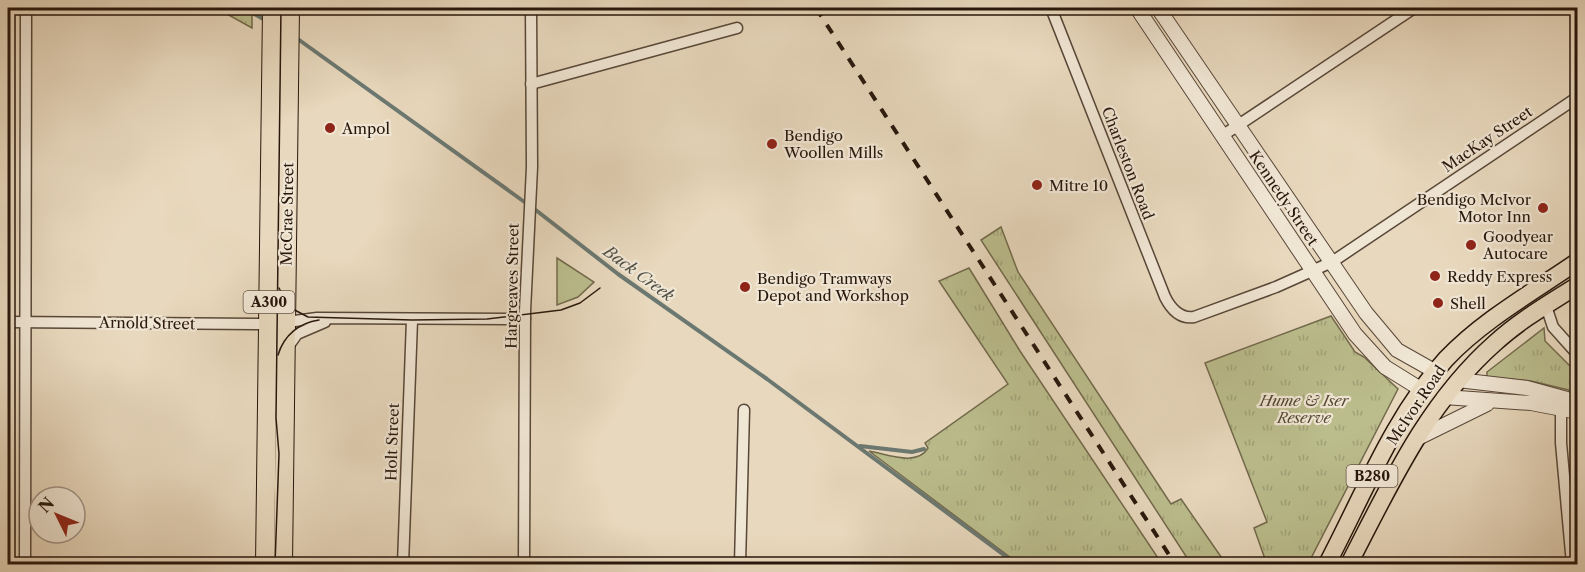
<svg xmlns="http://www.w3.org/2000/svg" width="1585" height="572" font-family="'Libre Caslon Text',serif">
<defs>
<pattern id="grass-tufts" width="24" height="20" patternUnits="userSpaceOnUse" patternTransform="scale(1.5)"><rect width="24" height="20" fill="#bbbd8d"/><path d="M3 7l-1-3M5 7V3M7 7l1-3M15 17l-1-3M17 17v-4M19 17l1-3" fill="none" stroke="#a1a278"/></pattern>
</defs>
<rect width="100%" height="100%" fill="#e8d8bd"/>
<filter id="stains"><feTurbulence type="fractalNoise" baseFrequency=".00333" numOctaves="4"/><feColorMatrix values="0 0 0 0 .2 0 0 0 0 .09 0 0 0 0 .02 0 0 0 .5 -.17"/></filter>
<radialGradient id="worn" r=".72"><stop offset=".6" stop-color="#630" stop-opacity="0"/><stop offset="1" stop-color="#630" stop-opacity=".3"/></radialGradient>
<g fill="url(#grass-tufts)" stroke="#726a4c" stroke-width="1.5">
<polygon points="216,8 252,8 252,28"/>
<polygon points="1001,227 1018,272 1171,504 1181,499 1226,564 1191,564 981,240"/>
<path d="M969,268L1020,351L1162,564H1019L869,451C887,454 917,467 928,448L925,443L1008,384L939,281Z"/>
<polygon points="1331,316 1355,352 1364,357 1398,389 1308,564 1256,564 1265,559 1254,528 1267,522 1205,363"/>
<polygon points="1544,328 1545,341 1577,373 1577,392 1531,381 1487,377 1487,372"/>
</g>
<polygon fill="#bbbd8d" stroke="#726a4c" stroke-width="1.5" points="557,258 594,282 578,297 557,305"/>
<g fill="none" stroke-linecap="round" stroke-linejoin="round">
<g stroke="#6b7871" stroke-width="4">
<polyline points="244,8 265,20"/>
<polyline points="295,37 537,211 618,274 767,379 1016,564"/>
<polyline points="860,446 912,452 924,449"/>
</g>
<defs>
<g id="minor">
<path d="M1051,8L1165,297C1171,309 1180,319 1194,317L1276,287L1332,262L1578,97"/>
<polyline points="531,84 737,28"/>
<polyline points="1222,136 1414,8"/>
<polyline points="1546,306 1553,327 1578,355"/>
<polyline points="8,322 268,324"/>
<polyline points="287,322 317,318 525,319"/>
<polyline points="287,348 297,334 325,322"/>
<polyline points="1561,409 1561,443 1572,564"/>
<polyline points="25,564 26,8"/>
<polyline points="403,564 412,320"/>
<polyline points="524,564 525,311 532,167 531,8"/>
<polyline points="740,564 744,410"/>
</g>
<g id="tertiary">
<polyline points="1137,8 1355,334 1385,367 1422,390"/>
<polyline points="1158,8 1366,313 1397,350 1436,372"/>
<polyline points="1458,380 1527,388 1578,402"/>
<polyline points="1444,397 1531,403 1578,412"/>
<polyline points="1418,438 1487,404"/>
</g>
<g id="primary">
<path d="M1327,564C1363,496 1393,417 1446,359C1483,320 1533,292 1578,261"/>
<path d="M1349,564C1390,485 1427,403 1495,343C1520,320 1550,303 1578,285"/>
</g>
<g id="trunk">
<polyline points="265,564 272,8"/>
<polyline points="283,564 290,8"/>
</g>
</defs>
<use href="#minor" stroke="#584738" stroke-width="13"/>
<use href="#tertiary" stroke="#584738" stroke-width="16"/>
<use href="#primary" stroke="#28170c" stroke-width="19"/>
<use href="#trunk" stroke="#28170c" stroke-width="20"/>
<use href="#minor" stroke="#f0e6d4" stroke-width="10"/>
<use href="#tertiary" stroke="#f0e6d4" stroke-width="14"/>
<use href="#primary" stroke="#e8d8bd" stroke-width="16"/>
<use href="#trunk" stroke="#e8d8bd" stroke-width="18"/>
<g stroke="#28170c" stroke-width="1.5">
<polyline points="279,288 289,307 308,317 412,320 487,319 561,310 580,303 600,288"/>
<path d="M278,355C284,335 299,323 319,320"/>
<polyline points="275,564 279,454 276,418 281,8"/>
</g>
<polyline stroke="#28170c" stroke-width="4" stroke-dasharray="10 10" stroke-linecap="butt" points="816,8 1175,564"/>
</g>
<g fill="#8f2418" stroke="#f0e6d4" stroke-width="2">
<circle cx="330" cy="128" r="6"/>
<circle cx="772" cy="144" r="6"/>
<circle cx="1037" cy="185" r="6"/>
<circle cx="1543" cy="208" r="6"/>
<circle cx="1471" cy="245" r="6"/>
<circle cx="1435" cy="276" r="6"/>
<circle cx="745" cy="287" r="6"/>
<circle cx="1438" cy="303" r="6"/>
</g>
<g text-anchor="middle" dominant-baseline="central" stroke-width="4.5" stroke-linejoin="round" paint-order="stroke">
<g fill="#f0e6d4" stroke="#645548" stroke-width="1.5">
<rect x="243.5" y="291" width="51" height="22" rx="4.5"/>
<rect x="1346.5" y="465" width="51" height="22" rx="4.5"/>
</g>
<g font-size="14" font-weight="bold" fill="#28170c">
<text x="269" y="302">A300</text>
<text x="1372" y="476">B280</text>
</g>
<g font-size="15" fill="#28170c" stroke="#f0e6d4" text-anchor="start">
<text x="342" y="128">Ampol</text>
<text x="784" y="135">Bendigo<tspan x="784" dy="17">Woollen Mills</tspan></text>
<text x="1049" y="185">Mitre 10</text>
<text x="1531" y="199" text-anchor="end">Bendigo McIvor<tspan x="1531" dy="17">Motor Inn</tspan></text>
<text x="1483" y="236">Goodyear<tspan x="1483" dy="17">Autocare</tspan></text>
<text x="1447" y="276">Reddy Express</text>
<text x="757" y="278">Bendigo Tramways<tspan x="757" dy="17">Depot and Workshop</tspan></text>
<text x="1450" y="303">Shell</text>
</g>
<g font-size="15" fill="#28170c" stroke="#f0e6d4">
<text transform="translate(1487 139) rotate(-34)">MacKay Street</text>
<text transform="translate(1128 163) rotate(69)">Charleston Road</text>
<text transform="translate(1284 198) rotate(56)">Kennedy Street</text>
<text transform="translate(287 214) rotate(-89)">McCrae Street</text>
<text transform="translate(512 286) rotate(-89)">Hargreaves Street</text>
<text transform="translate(147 323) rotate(1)">Arnold Street</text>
<text transform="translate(1416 405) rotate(-56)">McIvor Road</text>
<text transform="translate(392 442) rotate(-88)">Holt Street</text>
</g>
<g font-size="15" font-style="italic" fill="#544933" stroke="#f0e6d4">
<text x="1304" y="400">Hume &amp; Iser<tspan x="1304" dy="17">Reserve</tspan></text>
</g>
<g font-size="16" font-style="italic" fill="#4f5047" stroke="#f0e6d4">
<text transform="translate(639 273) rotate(36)">Back Creek</text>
</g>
</g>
<rect width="1585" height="572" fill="none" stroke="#e8d8bd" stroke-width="30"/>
<rect x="9" y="9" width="1567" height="554" fill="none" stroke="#28170c" stroke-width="3"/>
<rect x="15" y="15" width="1555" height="542" fill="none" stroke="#28170c" stroke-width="1.5"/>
<g transform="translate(57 515) rotate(313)"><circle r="28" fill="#f0e6d4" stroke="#a09384" stroke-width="1.5"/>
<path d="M0-4.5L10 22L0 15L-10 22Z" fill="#8f2418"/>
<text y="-9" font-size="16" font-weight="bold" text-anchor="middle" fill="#28170c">N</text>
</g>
<rect width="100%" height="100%" filter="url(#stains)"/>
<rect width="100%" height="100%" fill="url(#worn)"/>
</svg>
